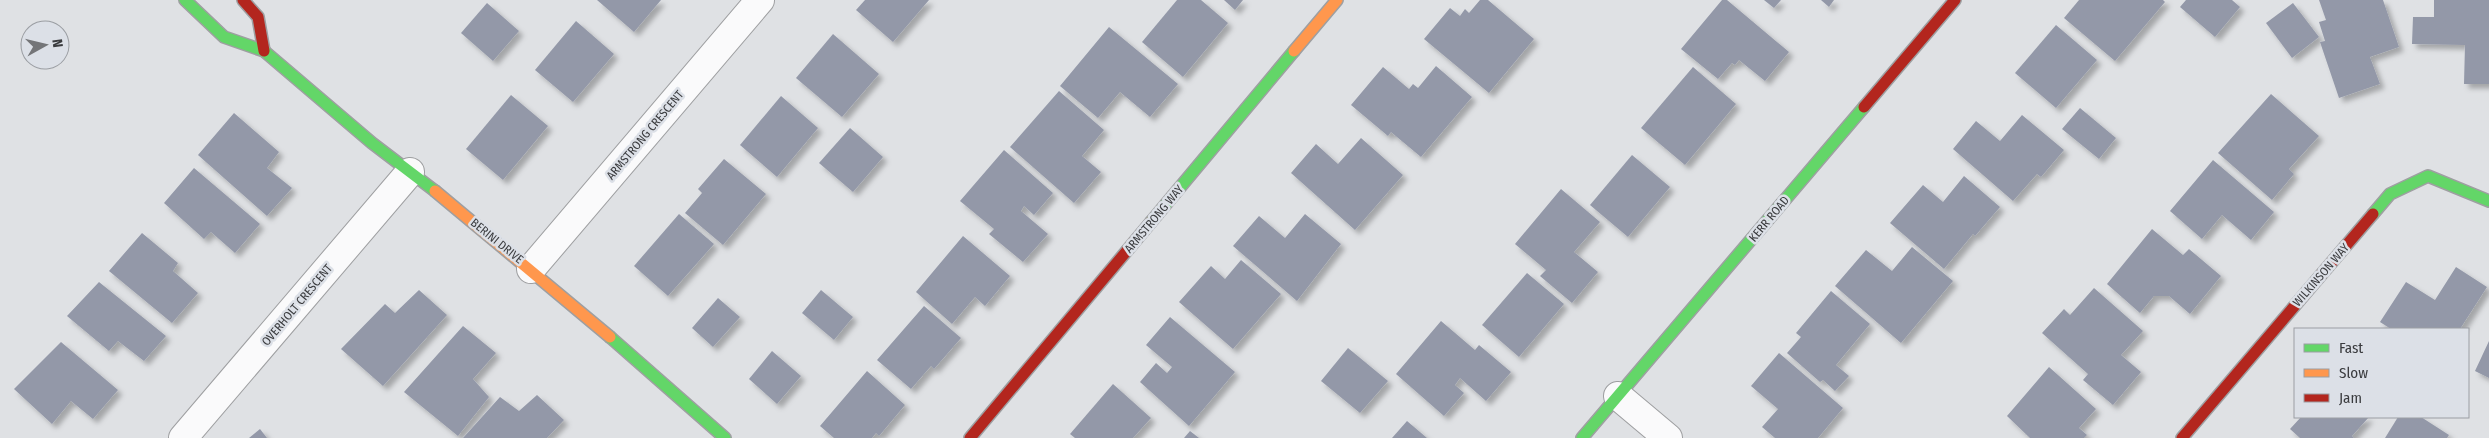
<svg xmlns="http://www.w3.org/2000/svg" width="2489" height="438" font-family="'Fira Sans Condensed',sans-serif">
<defs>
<filter id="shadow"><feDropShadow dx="4.5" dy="4.5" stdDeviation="2.5" flood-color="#0004"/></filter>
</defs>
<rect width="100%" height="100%" fill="#dfe1e4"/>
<g fill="#9398a8" filter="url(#shadow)">
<polygon points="597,0 661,0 634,32"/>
<polygon points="865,0 929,0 893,42 856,10"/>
<polygon points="1177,0 1201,0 1228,23 1183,77 1142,42"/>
<polygon points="1224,0 1243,0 1235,10"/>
<polygon points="1480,0 1488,0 1534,39 1489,93 1424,39 1450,8 1460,16 1465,9 1469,13"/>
<polygon points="1722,0 1727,0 1789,52 1765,81 1739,60 1735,65 1732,63 1718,79 1681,49"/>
<polygon points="1764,0 1781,0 1774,8"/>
<polygon points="1821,0 1834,0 1829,7"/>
<polygon points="2079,0 2163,0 2165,2 2115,61 2064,18"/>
<polygon points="2186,0 2232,0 2240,7 2215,37 2180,7"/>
<polygon points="2319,0 2383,0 2399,47 2370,57 2380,84 2339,98 2320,42 2325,41 2319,22 2326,20"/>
<polygon points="2434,0 2489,0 2489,84 2464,84 2465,45 2412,44 2413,17 2434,17"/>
<polygon points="487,3 519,31 493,61 461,33"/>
<polygon points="2293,3 2319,37 2292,58 2266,23"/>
<polygon points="576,21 614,54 573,102 535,70"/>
<polygon points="2056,25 2097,60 2056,108 2015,73"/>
<polygon points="1109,27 1178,84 1150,117 1120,92 1098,118 1060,86"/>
<polygon points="833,34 879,74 842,117 796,78"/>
<polygon points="1436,66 1472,97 1421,157 1391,132 1388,136 1351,105 1383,67 1409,89 1413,84 1418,88"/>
<polygon points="1693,67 1736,104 1685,165 1641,128"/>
<polygon points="1059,91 1104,130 1082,156 1101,172 1074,203 1010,147"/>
<polygon points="2271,94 2319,136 2289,169 2294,174 2272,200 2218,153"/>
<polygon points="511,95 548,126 503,180 466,149"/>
<polygon points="781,96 818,128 777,177 740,145"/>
<polygon points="2080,108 2116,138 2099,159 2062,129"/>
<polygon points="234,113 279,152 267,168 292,188 267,216 198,155"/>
<polygon points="2022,115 2064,150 2041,177 2037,174 2013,201 1953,149 1976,121 2000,141"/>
<polygon points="850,128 883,157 853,192 819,163"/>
<polygon points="1361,138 1403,175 1355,230 1291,173 1316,144 1338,164"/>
<polygon points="1004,150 1053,193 1034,215 1024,206 1021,211 1048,234 1023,262 989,234 994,229 960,201"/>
<polygon points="1632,155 1670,187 1628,237 1590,205"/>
<polygon points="724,159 766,194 723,245 685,213 702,193 698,189"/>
<polygon points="2213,160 2274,212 2251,240 2222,215 2202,239 2170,211"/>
<polygon points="194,168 260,224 235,253 211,232 204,239 164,203"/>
<polygon points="1964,176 2000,207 1975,236 1973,234 1944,269 1890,223 1923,185 1943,202"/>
<polygon points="1561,189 1600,222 1574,252 1598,272 1572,303 1540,276 1546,270 1515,244"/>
<polygon points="679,214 714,244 668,296 634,266"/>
<polygon points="1305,214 1341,244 1297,301 1233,246 1259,216 1285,238"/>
<polygon points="2152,229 2183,255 2189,249 2221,276 2190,314 2169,296 2154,296 2140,313 2107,284"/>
<polygon points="142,233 178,263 173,271 198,293 172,323 109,271"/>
<polygon points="963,236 1010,276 985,306 975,297 952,324 916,292"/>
<polygon points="1912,247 1953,281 1901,343 1835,286 1866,250 1892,271"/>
<polygon points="1241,260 1281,294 1233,349 1179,302 1211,266 1225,279"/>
<polygon points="2456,267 2487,287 2460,329 2391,329 2380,322 2406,282 2435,300"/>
<polygon points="1527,273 1564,304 1519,357 1482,325"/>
<polygon points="99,282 166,336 144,361 118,341 109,351 67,316"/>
<polygon points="2094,288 2143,331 2121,355 2141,372 2113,405 2083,380 2088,374 2042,333 2064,309 2070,315"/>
<polygon points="419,290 447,315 383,386 341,349 385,304 395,313"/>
<polygon points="821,290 853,317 834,340 802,313"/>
<polygon points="1831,291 1870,324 1836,365 1849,376 1835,391 1823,380 1820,382 1787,353 1801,337 1796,333"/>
<polygon points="718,298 740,317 713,347 692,328"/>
<polygon points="924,306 961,338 934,369 931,366 911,389 877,360"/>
<polygon points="1170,317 1235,372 1189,426 1140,382 1156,363 1167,373 1172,367 1146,345"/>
<polygon points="1441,321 1475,350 1479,345 1511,372 1486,401 1460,378 1455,385 1464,393 1444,416 1396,374"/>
<polygon points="463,326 496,353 473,379 489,397 458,436 404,392"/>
<polygon points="2489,341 2489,378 2475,371"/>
<polygon points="61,342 118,390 93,419 71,401 52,424 14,389"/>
<polygon points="1348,348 1388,381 1360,413 1321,381"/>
<polygon points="772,351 801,376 777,404 749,379"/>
<polygon points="1779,353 1843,408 1818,438 1775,438 1762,427 1778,409 1751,386"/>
<polygon points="2049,367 2096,409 2079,428 2087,435 2084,438 2030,438 2007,416"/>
<polygon points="867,371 905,405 879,436 876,433 872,438 834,438 820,426"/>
<polygon points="1113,384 1151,418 1133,438 1075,438 1070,434"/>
<polygon points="537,395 564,420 547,438 463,438 500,397 519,411"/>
<polygon points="2301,417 2369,417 2352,436 2354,438 2300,438 2290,429"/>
<polygon points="2398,417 2421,417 2449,435 2447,438 2385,438"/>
<polygon points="1407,421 1427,438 1392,438"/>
<polygon points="260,429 267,438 249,438"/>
<polygon points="1190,431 1199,438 1184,438"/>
</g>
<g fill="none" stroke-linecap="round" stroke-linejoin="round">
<defs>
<g id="street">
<polyline points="531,269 760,0"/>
<polyline points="1618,396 1668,438"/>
<polyline points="183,438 410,172"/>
</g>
<g id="fast">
<polyline points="185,0 224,37 264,51 372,143 435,191"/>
<polyline points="2373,214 2390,194 2428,176 2489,201"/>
<polyline points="1151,222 1294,51"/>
<polyline points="610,337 725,438"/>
<polyline points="1582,438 1864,107"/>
</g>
<g id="slow">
<polyline points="1294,51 1337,0"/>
<polyline points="435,191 610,337"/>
</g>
<g id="jam">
<polyline points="243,0 258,17 264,51"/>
<polyline points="1864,107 1955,0"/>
<polyline points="970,438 1151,222"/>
<polyline points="2182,438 2373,214"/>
</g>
</defs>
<use href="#street" stroke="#9e9fa1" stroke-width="30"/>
<use href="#fast" stroke="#9e9fa1" stroke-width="14"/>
<use href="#slow" stroke="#9e9fa1" stroke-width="14"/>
<use href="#jam" stroke="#9e9fa1" stroke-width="14"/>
<use href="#street" stroke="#fafafb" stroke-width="28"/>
<use href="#fast" stroke="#63d668" stroke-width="11"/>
<use href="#slow" stroke="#ff974d" stroke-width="11"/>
<use href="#jam" stroke="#b3261e" stroke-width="11"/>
</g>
<g text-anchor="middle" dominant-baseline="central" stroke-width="5" stroke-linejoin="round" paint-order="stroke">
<g font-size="12" fill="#3a3b3e" stroke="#dce0e7">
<text transform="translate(645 135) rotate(-50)">ARMSTRONG CRESCENT</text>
<text transform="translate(1154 219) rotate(-50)">ARMSTRONG WAY</text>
<text transform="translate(1769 219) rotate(-50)">KERR ROAD</text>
<text transform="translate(497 241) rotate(39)">BERINI DRIVE</text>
<text transform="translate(2321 275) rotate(-49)">WILKINSON WAY</text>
<text transform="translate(297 305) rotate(-50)">OVERHOLT CRESCENT</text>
</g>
</g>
<rect x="2294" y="328" width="175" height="90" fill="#dce0e7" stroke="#9b9ea3"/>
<rect x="2304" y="344" width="25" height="8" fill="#63d668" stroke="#9b9ea3"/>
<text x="2339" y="353" font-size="15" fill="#3a3b3e">Fast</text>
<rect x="2304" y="369" width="25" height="8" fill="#ff974d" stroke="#9b9ea3"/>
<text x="2339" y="378" font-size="15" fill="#3a3b3e">Slow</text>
<rect x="2304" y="394" width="25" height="8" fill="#b3261e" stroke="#9b9ea3"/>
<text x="2339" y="403" font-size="15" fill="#3a3b3e">Jam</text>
<g transform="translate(45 45) rotate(82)"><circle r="24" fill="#dce0e7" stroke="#9b9ea3"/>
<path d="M0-4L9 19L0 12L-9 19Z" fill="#747578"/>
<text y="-8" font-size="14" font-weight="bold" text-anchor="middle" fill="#3a3b3e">N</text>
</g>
</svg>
